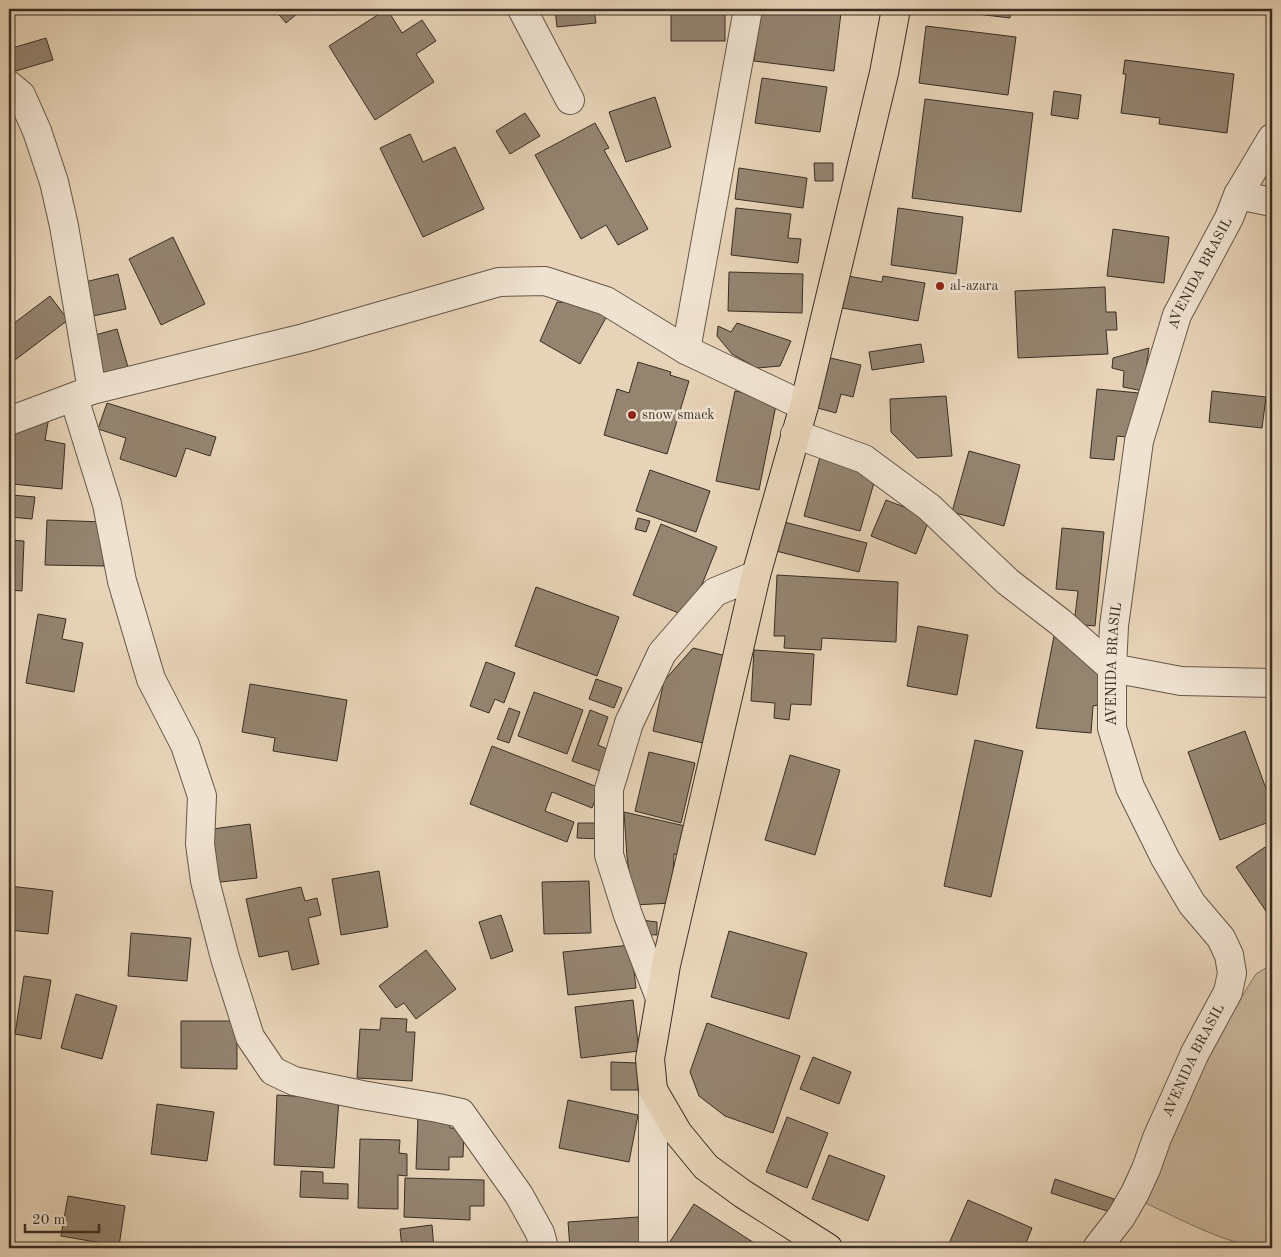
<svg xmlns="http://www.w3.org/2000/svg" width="1281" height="1257" font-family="'Old Standard TT',serif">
<rect width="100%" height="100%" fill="#e7d3b7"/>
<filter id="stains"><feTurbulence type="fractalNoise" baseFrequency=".004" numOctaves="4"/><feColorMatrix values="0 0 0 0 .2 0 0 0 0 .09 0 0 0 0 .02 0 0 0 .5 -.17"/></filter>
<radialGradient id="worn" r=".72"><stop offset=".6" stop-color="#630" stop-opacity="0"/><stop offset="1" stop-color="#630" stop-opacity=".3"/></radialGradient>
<path fill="#cab79e" stroke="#827260" d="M1272,964V1248C1231,1248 1181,1219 1143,1202L1171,1109L1256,974Z"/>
<g fill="#948470" stroke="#3a2e23">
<polygon points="274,9 303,9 286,23"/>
<polygon points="387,9 402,33 422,20 436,41 416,54 434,82 375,120 329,46"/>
<polygon points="555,9 594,9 596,23 557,27"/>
<rect x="671" y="9" width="54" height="32"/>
<polygon points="760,9 805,9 841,13 834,71 754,61"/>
<polygon points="935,9 1011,9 1010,18"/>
<polygon points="926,26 1016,37 1008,95 919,83"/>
<polygon points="46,38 53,60 9,73 9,49"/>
<polygon points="1125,60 1234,74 1227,133 1159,124 1160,118 1121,113 1126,74 1123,74"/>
<polygon points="762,78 827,87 820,132 755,123"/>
<polygon points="1054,91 1081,95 1078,119 1051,115"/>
<polygon points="655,97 671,147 626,162 609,112"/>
<polygon points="925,99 1033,113 1021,212 912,198"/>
<polygon points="525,113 540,136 510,154 496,131"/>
<polygon points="595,123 609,148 604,150 648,229 618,245 606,225 581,239 535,155"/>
<polygon points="410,134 423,162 455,147 484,209 423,237 380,148"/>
<polygon points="814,163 833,163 833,181 815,181"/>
<polygon points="739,168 807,178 803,208 735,199"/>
<polygon points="736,208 791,214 788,238 801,239 798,263 731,255"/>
<polygon points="898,208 963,217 956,274 891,265"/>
<polygon points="1113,229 1169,237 1164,283 1107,276"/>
<polygon points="173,237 205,304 161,325 129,259"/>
<polygon points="729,272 803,274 802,313 728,311"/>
<polygon points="118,274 126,309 93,316 85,282"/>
<polygon points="848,276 882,282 883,276 925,283 918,321 842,308"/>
<polygon points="1105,287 1106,312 1116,312 1117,330 1106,330 1108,354 1018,358 1015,291"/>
<polygon points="50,296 68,320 11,363 9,360 9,327"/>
<polygon points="557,302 588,304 607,316 580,364 540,341"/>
<polygon points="737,323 791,341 780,366 757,368 732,354 717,336 718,326 731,332"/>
<polygon points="117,329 128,367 98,375 88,337"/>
<polygon points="921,344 924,362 872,370 869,352"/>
<polygon points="1149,348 1143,391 1123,387 1124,371 1112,368 1113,358"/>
<polygon points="826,357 861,365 853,397 841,394 836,413 814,407"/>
<polygon points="638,362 671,372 670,375 689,381 667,454 604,435 617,389 629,393"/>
<polygon points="1097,389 1139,393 1135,438 1117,436 1114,460 1090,458"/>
<polygon points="735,391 777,400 759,490 716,481"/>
<polygon points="1212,391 1266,397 1262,428 1209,422"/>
<polygon points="946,396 952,456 917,458 891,432 890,399"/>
<polygon points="107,403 216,437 210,456 186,448 176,477 120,459 126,438 98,429"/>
<polygon points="49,417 45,440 65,444 62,489 13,484 14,430"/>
<polygon points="969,451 1020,465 1004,526 952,512"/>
<polygon points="821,453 878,469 860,531 804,516"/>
<polygon points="650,470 710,491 696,532 636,511"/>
<polygon points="12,495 35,497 32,519 10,517"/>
<polygon points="886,500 930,517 916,554 871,536"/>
<polygon points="638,518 650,521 646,532 635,529"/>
<polygon points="47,520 105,522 104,566 45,565"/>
<polygon points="784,522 867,543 859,572 776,551"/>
<polygon points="661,524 717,547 689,617 633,595"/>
<polygon points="1062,528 1104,532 1095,626 1074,624 1078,591 1056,589"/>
<polygon points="9,540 24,541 22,591 9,590"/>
<polygon points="777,575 898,582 896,642 822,638 821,650 784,648 785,636 774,636"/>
<polygon points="536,587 619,617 597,676 515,646"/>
<polygon points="38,614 66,619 62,639 83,643 74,692 26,683"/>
<polygon points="918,626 968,635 957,695 907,686"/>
<polygon points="1055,631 1102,668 1104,704 1093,706 1091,733 1036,728"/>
<polygon points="693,648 731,657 711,745 653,731 664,681"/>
<polygon points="754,650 814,654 811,705 791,704 789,720 774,718 775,703 751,701"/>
<polygon points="486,662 515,673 504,703 495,699 489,713 470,706"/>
<polygon points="596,679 622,688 614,708 589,699"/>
<polygon points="250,684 347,700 337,761 273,751 275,738 242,732"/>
<polygon points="534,692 583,710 567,754 518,736"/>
<polygon points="509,708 520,712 509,743 497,739"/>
<polygon points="590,710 608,717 598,745 614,752 606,773 572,761"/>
<polygon points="1245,731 1272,805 1272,821 1220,840 1188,752"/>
<polygon points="975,740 1023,751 991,897 944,886"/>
<polygon points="492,746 600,788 592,808 552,792 545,811 574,822 567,842 470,804"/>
<polygon points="649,752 695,763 681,823 635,811"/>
<polygon points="790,755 840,770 815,855 765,840"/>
<polygon points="624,812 685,826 678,855 674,854 672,903 634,905 627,857"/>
<polygon points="578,823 602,823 602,839 577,838"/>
<polygon points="250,824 257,878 212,883 205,830"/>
<polygon points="1265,847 1272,856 1272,920 1236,867"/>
<polygon points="379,871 388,927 341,935 332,879"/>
<polygon points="589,881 591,933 544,934 542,882"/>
<polygon points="9,886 53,891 48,934 9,930"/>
<polygon points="301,887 305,901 317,898 321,915 308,918 319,964 292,970 288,951 259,957 246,899"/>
<polygon points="501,915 513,951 491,959 479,922"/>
<polygon points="641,920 657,922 657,935 640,934"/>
<polygon points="729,931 807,953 789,1019 711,997"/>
<polygon points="131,933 191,938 187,981 128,976"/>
<polygon points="631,945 636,988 568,995 563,952"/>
<polygon points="426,950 456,989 416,1019 404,1003 396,1008 379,986"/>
<polygon points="24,976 51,980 41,1039 15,1034"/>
<polygon points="76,994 117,1006 102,1059 61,1048"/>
<polygon points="633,1000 639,1051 581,1058 575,1007"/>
<polygon points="381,1018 407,1019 406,1032 415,1032 412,1081 357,1078 360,1029 380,1030"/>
<polygon points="181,1021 237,1021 237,1069 181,1068"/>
<polygon points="707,1023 800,1056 773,1133 725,1116 699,1096 690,1072"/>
<polygon points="813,1057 851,1072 839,1104 800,1089"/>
<polygon points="611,1062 639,1063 638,1090 611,1090"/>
<polygon points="277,1095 339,1099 334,1168 274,1165"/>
<polygon points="568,1100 638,1115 629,1162 559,1148"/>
<polygon points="157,1104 214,1112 207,1161 151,1154"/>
<polygon points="418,1116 450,1117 450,1128 464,1129 463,1157 449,1157 449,1170 416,1169"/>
<polygon points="787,1117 828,1133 807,1188 766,1172"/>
<polygon points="360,1139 400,1140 399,1153 407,1154 407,1176 398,1175 398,1209 358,1208"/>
<polygon points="829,1155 885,1176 868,1221 812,1199"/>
<polygon points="301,1171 323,1172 323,1183 348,1184 348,1199 300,1197"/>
<polygon points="405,1178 484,1180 484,1206 470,1206 470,1220 404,1217"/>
<polygon points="1055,1179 1114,1199 1110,1212 1051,1193"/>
<polygon points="68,1196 125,1206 119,1246 61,1236"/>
<polygon points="968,1200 1032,1228 1024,1248 947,1248"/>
<polygon points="694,1204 762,1248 666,1248"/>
<polygon points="638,1217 640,1248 570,1248 568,1222"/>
<polygon points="432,1225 434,1248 402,1248 400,1229"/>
</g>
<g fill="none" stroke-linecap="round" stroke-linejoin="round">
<defs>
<g id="minor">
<polyline points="522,9 570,100"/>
<polyline points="9,85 21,95 37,131 54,182 64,226 92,390"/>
<polyline points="1238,195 1272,202"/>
<polyline points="686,350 748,9"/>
<polyline points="74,398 107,504 122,581 151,679 185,745 202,796 200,844 205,881 225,958 250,1037 273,1071 294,1081 362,1095 438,1108 461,1113 519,1195 540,1233 544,1248"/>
<polyline points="9,421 92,390 304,338 499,282 545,281 606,301 686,350 804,406"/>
<polyline points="795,434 864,459 929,507 1008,582 1060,622 1112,668 1181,681 1272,683"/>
<polyline points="660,998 628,915 609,855 609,789 629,723 662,653 715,592 756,575"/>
<polyline points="653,1248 653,1090"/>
<path id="s1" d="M1097,1248L1121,1217L1135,1193L1146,1169L1157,1138L1195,1053L1228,992L1232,973L1229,955L1221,938L1192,904L1165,858L1130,787L1112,728V668L1114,626L1139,441L1177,315L1229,218L1238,195L1272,138"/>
</g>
<polyline id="major" points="828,1248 743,1194 706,1167 678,1133 653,1090 650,1059 666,965 756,575 804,406 884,73 896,9"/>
</defs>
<use href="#minor" stroke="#655748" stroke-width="30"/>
<use href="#major" stroke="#3a2e23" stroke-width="30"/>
<use href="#minor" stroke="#efe2d0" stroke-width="28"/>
<use href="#major" stroke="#e7d3b7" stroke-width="28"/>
</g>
<g fill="#8f2418" stroke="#efe2d0" stroke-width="2">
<circle cx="940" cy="286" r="5"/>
<circle cx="632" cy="415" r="5"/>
</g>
<g text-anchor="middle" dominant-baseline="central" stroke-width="5" stroke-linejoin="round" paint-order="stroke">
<g font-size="14" fill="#3a2e23" stroke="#efe2d0">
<text stroke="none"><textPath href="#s1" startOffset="1052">AVENIDA BRASIL</textPath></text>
<text stroke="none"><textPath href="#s1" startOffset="648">AVENIDA BRASIL</textPath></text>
<text stroke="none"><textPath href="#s1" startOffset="212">AVENIDA BRASIL</textPath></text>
</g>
<g font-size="14" fill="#3a2e23" stroke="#efe2d0" text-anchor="start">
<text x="950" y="286">al-azara</text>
<text x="642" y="415">snow smack</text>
</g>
</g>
<rect width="1281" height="1257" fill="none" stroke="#e7d3b7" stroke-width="30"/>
<rect x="10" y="10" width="1261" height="1237" fill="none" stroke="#3a2e23" stroke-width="2.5"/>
<rect x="15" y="15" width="1251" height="1227" fill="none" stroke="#3a2e23"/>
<path d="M25 1224v8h74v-8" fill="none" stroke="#3a2e23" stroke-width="2.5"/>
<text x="32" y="1224" font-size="15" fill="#3a2e23" stroke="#efe2d0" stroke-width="4" paint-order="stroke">20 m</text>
<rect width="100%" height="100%" filter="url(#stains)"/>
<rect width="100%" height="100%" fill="url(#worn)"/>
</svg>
